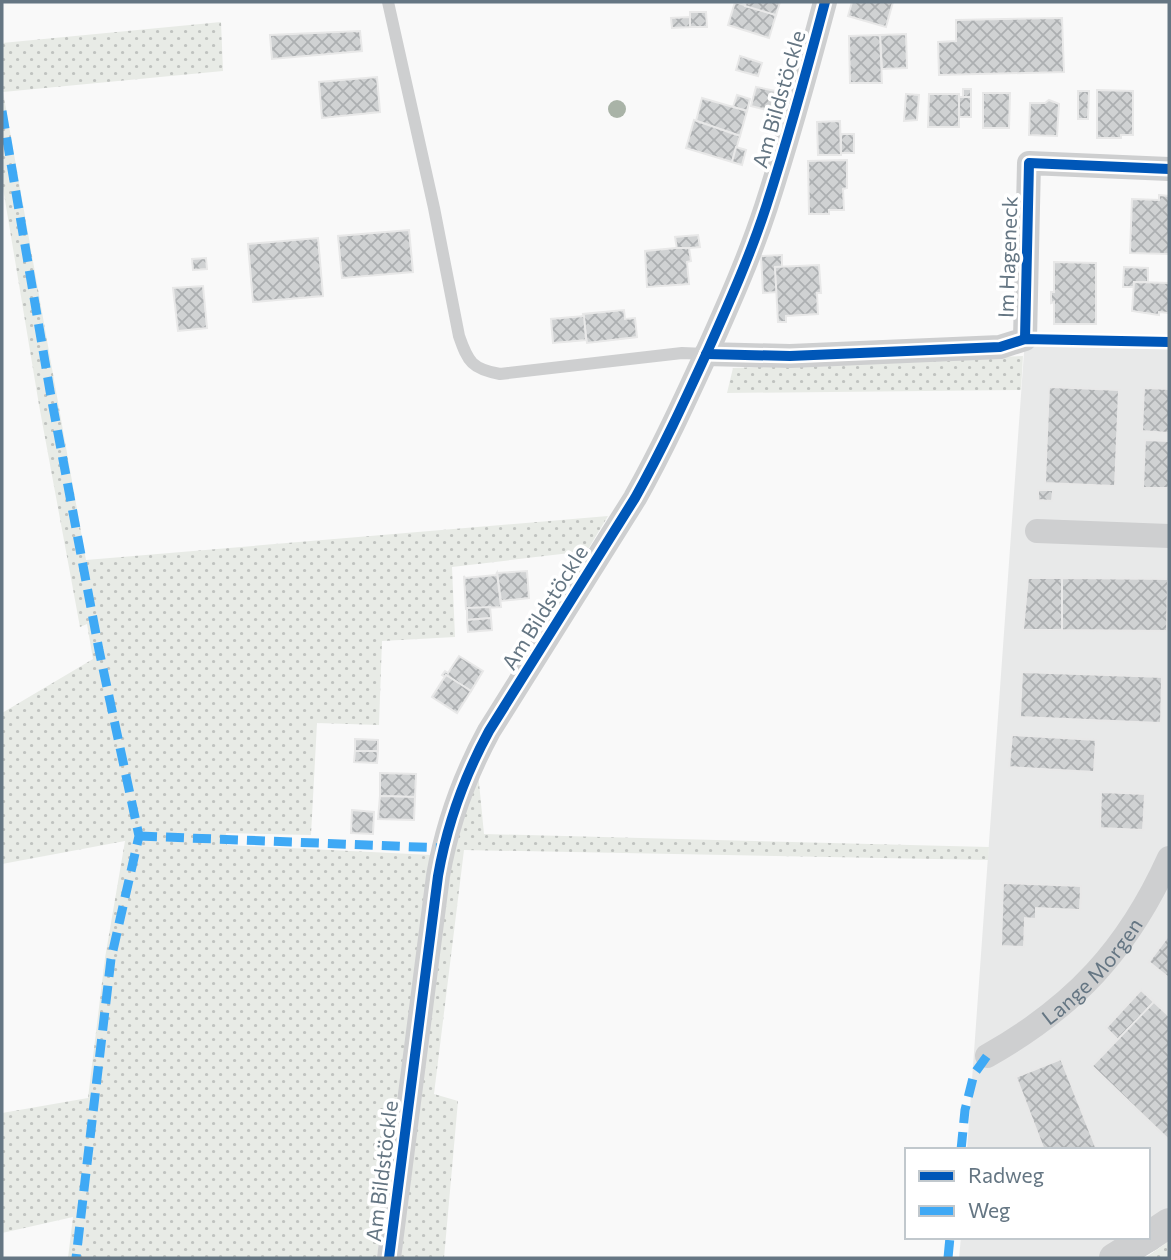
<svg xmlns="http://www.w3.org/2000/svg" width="1171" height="1260" font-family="Commissioner,sans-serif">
<defs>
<pattern id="grass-dots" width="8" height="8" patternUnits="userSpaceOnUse" patternTransform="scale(1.75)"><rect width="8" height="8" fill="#e8ebe6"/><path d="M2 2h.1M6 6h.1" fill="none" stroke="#c0c3c0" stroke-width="1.8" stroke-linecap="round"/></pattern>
<pattern id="building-cross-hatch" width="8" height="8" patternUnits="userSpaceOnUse" patternTransform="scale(1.75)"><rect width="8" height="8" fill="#d0d2d3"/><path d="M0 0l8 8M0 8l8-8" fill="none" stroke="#acafb1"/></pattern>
</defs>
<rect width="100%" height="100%" fill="#f9f9f9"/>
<g fill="#e8e9e9">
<polygon points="1025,339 1169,342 1169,1223 1148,1237 1148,1150 967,1150"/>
<polygon points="961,1237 1148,1237 1114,1258 959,1258"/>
</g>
<g fill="url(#grass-dots)">
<polygon points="221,22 223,71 3,92 86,560 608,516 587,551 452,567 455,637 382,641 379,725 317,723 311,835 226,833 227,845 432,855 377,1258 68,1258 73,1217 2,1233 2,1113 88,1098 105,958 125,841 2,864 2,713 93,659 87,624 80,627 39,405 2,182 2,43"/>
<polygon points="1023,356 1021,390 727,393 733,368"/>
<polygon points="478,772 484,834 989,847 988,860 464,850 434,1094 458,1101 444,1258 395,1258 451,849"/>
<polygon points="1169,1241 1169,1258 1145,1258"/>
</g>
<g fill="url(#building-cross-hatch)" stroke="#e8e8e8" stroke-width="2">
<polygon points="735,2 776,15 769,38 728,25"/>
<polygon points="746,2 780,2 776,15 745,6"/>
<polygon points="852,2 893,2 886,27 848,16"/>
<polygon points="690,12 706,12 707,27 690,27"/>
<polygon points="690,17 690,27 672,28 671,18"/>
<polygon points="1062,18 1064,72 939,75 938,42 956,41 956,20"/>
<polygon points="360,31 362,51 272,59 270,35"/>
<polygon points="906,34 907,68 882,69 880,35"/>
<polygon points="880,35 882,83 850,83 849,36"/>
<polygon points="740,56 762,63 758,76 736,70"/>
<polygon points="377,77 380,112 322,118 319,82"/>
<polygon points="756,87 776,91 771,111 751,106"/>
<rect x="963" y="89" width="8" height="8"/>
<polygon points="1097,90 1133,91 1133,135 1121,135 1121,138 1097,138"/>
<polygon points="1078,91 1089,91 1088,119 1078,119"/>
<polygon points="983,93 1010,93 1009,128 983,128"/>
<polygon points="906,94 919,95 917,120 904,121"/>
<polygon points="929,94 959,94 959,127 928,127"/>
<polygon points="737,95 750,99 747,111 733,107"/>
<rect x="959" y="97" width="12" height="20"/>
<polygon points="702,98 747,111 740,136 696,121"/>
<polygon points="1049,100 1059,104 1057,136 1029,135 1030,103 1045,103"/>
<polygon points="694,120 740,136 732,162 686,148"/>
<polygon points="840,121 841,155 818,155 817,122"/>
<rect x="841" y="134" width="13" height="19"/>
<polygon points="736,147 746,150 742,165 732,162"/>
<polygon points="847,160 847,188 843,189 844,210 829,210 829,214 809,214 808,161"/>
<polygon points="1159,195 1169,196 1169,254 1130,253 1132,199 1159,200"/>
<polygon points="409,230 413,272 342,278 338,236"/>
<polygon points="698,235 700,247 677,249 675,237"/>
<polygon points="318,238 323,296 253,302 248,244"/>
<polygon points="676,248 689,248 691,261 687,262 689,284 647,287 645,251"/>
<polygon points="782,255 782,267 775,267 777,292 763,293 761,256"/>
<polygon points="206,258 207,269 193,270 192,259"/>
<polygon points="1054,262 1096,263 1096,324 1054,324 1054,302 1051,303 1051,292 1054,292"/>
<polygon points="819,265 821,293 817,293 818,314 786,316 786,322 778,322 775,267"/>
<polygon points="1124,267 1148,268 1148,282 1134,282 1134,287 1123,287"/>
<polygon points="1134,282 1169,283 1169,313 1159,312 1159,315 1132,311"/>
<polygon points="203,286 207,328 178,331 173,288"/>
<polygon points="624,310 625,319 635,318 637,337 587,343 583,314"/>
<polygon points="584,316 586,340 553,343 551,319"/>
<polygon points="1049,387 1119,390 1115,486 1045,483"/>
<polygon points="1144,388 1169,389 1169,433 1142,431"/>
<polygon points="1145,440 1169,441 1169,488 1143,488"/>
<polygon points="1038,490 1053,490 1052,501 1038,500"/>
<polygon points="527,571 529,598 501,601 497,573"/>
<polygon points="497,573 501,607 466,609 464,576 465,578 496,575"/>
<polygon points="1028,578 1062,578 1062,630 1023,630"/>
<polygon points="1062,578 1168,579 1167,631 1062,630"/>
<polygon points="490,607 491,618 467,620 467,608"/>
<polygon points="491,618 492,630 468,632 467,620"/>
<polygon points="459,656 483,671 471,691 446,675 445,677 442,675 445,671 448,673"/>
<polygon points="1022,672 1162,677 1161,723 1020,717"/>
<polygon points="446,675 471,691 457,713 432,697"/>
<polygon points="1012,735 1096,740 1094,772 1009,767"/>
<polygon points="355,739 378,740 378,751 355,751"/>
<polygon points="355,751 378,751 377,763 354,762"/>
<polygon points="380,773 416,774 415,797 380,796"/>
<polygon points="1101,792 1145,794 1143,830 1100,828"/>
<polygon points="380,796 415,797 414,820 378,819"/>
<polygon points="352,810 374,812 373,834 351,833"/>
<polygon points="1003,883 1081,886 1080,910 1036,908 1036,919 1025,918 1024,947 1001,946"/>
<polygon points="1169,935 1169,978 1149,962"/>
<polygon points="1141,990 1154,1002 1118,1040 1106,1028"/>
<polygon points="1154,1002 1169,1016 1169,1140 1092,1066"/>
<polygon points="1061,1059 1097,1150 1044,1150 1016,1077"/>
</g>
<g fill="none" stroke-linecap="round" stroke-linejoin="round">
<path stroke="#cecfd0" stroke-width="12" d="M388,2L434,208L459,336C468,362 472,369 500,374L682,353L706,354"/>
<g stroke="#cecfd0" stroke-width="24">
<polyline points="706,354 790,356 1000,347 1025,339 1029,163 1169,169"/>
<polyline points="1037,531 1169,536"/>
<path id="s1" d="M987,1056C1074,1007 1128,949 1169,858"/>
<path d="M389,1258L438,876C447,824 464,777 489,731L635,498C662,450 685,400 708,350C729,303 750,256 766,207C788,139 807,70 825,2"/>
</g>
<g stroke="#cecfd0" stroke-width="30">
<polyline points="1148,1237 1169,1223"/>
<polyline points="1114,1258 1148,1237"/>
</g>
<g stroke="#3fa9f5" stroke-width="9" stroke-dasharray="18 9" stroke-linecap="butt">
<polyline points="2,111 50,391 99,650 139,836 111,959 76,1258"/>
<polyline points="139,836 443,848"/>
<polyline points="961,1150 965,1110 974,1074 987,1056"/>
<polyline points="948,1258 950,1237"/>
</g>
<defs>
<g id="cycleway">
<polyline points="1025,339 1029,163 1169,169"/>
<polyline points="706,354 790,356 1000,347 1025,339 1169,342"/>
<path d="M389,1258L438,876C447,824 464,777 489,731L635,498C662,450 685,400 708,350C729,303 750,256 766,207C788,139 807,70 825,2"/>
</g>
</defs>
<use href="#cycleway" stroke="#fff" stroke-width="15"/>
<use href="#cycleway" stroke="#0057b8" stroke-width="10"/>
</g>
<circle fill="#a9b3a7" cx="617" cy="109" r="9"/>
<g text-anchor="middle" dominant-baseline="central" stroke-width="7" stroke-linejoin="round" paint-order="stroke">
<g font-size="21" fill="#657683" stroke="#fff">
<text transform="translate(778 99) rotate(-74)">Am Bildstöckle</text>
<text transform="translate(1007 257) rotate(-88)">Im Hageneck</text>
<text transform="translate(544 607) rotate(-58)">Am Bildstöckle</text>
<text stroke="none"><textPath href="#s1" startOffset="136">Lange Morgen</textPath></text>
<text transform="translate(381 1171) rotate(-83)">Am Bildstöckle</text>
</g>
</g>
<rect width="1171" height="1260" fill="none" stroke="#657683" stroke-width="7"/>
<rect x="905" y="1148" width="245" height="91" fill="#ffffff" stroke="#c1c8cd" stroke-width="2"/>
<rect x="919" y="1171" width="35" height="10" fill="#0057b8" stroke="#c1c8cd" stroke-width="2"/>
<text x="968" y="1183" font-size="21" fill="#657683">Radweg</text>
<rect x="919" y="1206" width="35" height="10" fill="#3fa9f5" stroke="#c1c8cd" stroke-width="2"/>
<text x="968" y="1218" font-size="21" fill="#657683">Weg</text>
</svg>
